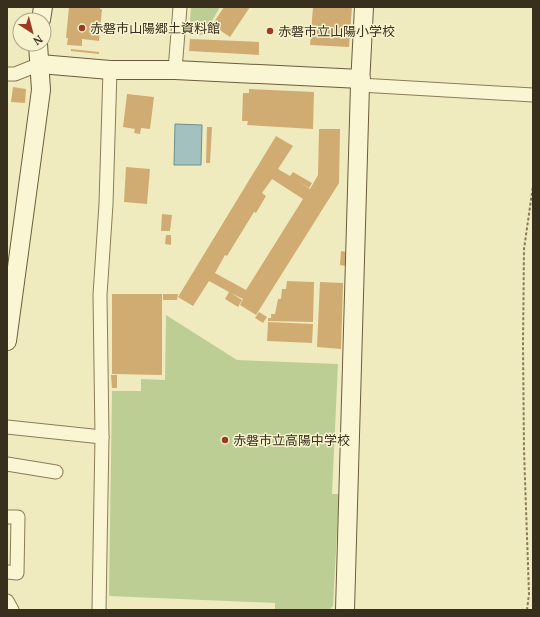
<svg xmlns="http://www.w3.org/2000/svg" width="540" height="617" font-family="'PT Serif','Noto Sans JP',serif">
<rect width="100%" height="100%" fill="#f0ebbf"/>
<g fill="#bcce93">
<polygon points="191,7 220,7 204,35 189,34"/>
<polygon points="166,315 237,360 338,364 332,494 339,494 333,606 329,610 275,610 275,603 109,596 112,391 141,391 141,379 165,380"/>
</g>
<polygon fill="#a3c2bf" stroke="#69908e" points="175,124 202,125 201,165 174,165"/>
<g fill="#d0ac73" fill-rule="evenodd">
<polygon points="69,7 100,7 100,9 102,9 99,41 82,39 82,46 67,45 68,38 66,38"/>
<polygon points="224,7 250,7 230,37 212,25"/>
<polygon points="313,7 352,7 349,47 310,45"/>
<polygon points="190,39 259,42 259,55 189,51"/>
<polygon points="71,49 99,52 99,54 71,51"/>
<polygon points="13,87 26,89 25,103 11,102"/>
<polygon points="249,89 314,92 313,129 247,125 248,121 242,121 243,93 249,93"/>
<polygon points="127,94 154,97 150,129 141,128 140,134 134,133 135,129 123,127"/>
<polygon points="207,127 212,127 210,163 206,163"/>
<path d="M319,129H340L339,183L256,315L240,305L243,299L231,293L242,300L238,307L225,299L229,292L209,281L193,306L178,297L276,136L293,146L278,169L290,176L293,172L312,183L309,188L298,181L310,189L318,175ZM272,179L303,199L246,290L215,273L225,255L227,256L254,212L256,213L266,196L262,193Z"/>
<polygon points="126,167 150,169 147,204 124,202"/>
<polygon points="162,214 172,215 170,231 161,231"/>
<polygon points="166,235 171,235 171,245 165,244"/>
<polygon points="341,251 347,252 346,266 340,265"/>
<polygon points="287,281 314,282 313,322 268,321 268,318 271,318 271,314 275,314 278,299 281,299 282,289 286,289"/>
<polygon points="320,282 343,283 341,349 317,347"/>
<polygon points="112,294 162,294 162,375 112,374"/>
<polygon points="163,294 178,294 177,300 163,300"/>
<polygon points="259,312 267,317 263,323 255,318"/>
<polygon points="268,322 313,324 312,343 267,341"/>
<polygon points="111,375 117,375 117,388 112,388"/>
</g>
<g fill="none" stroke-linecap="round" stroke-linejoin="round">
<defs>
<g id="street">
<polyline points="175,70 180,7"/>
<polyline points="7,74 15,74 40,64"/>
<polyline points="360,85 533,95"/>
<polyline points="7,427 102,437"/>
<polyline points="7,464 56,472"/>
<polyline points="7,517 18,517 17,573 7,572"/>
<polyline points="7,601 12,610"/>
<polyline points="99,610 102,437 100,295 106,204 110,70"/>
</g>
<g id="secondary">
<polyline points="41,20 43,7"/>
<polyline points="40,64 110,70 175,70 361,79"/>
<polyline points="7,341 41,90 38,44"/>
<polyline points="345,610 360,85 364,7"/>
</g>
</defs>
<use href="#street" stroke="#8a7c57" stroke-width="15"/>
<use href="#secondary" stroke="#6b5c3a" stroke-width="20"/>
<polyline stroke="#8a7c57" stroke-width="2" stroke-dasharray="3 2" stroke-linecap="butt" points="527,610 529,594 524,450 523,345 524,249 533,186"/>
<use href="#street" stroke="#faf6d3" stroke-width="13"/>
<use href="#secondary" stroke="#faf6d3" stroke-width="18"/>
</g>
<g fill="#9c3a24" stroke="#f7f3cf" stroke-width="1.5">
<circle cx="82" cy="28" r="4"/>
<circle cx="270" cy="31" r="4"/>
<circle cx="225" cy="440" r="4"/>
</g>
<g text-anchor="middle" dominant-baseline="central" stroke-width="3" stroke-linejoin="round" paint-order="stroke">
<g font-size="13" fill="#382f1c" stroke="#f7f3cf" text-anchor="start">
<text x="90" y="28">赤磐市山陽郷土資料館</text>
<text x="278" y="31">赤磐市立山陽小学校</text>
<text x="233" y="440">赤磐市立高陽中学校</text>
</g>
</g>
<rect width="540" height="617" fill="none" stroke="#382f1c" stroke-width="16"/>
<g transform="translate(32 32) rotate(144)"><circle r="19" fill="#f7f3cf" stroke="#aba587"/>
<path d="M0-3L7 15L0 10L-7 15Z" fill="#9c3a24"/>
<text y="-6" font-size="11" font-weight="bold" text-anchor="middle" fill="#382f1c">N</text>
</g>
</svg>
